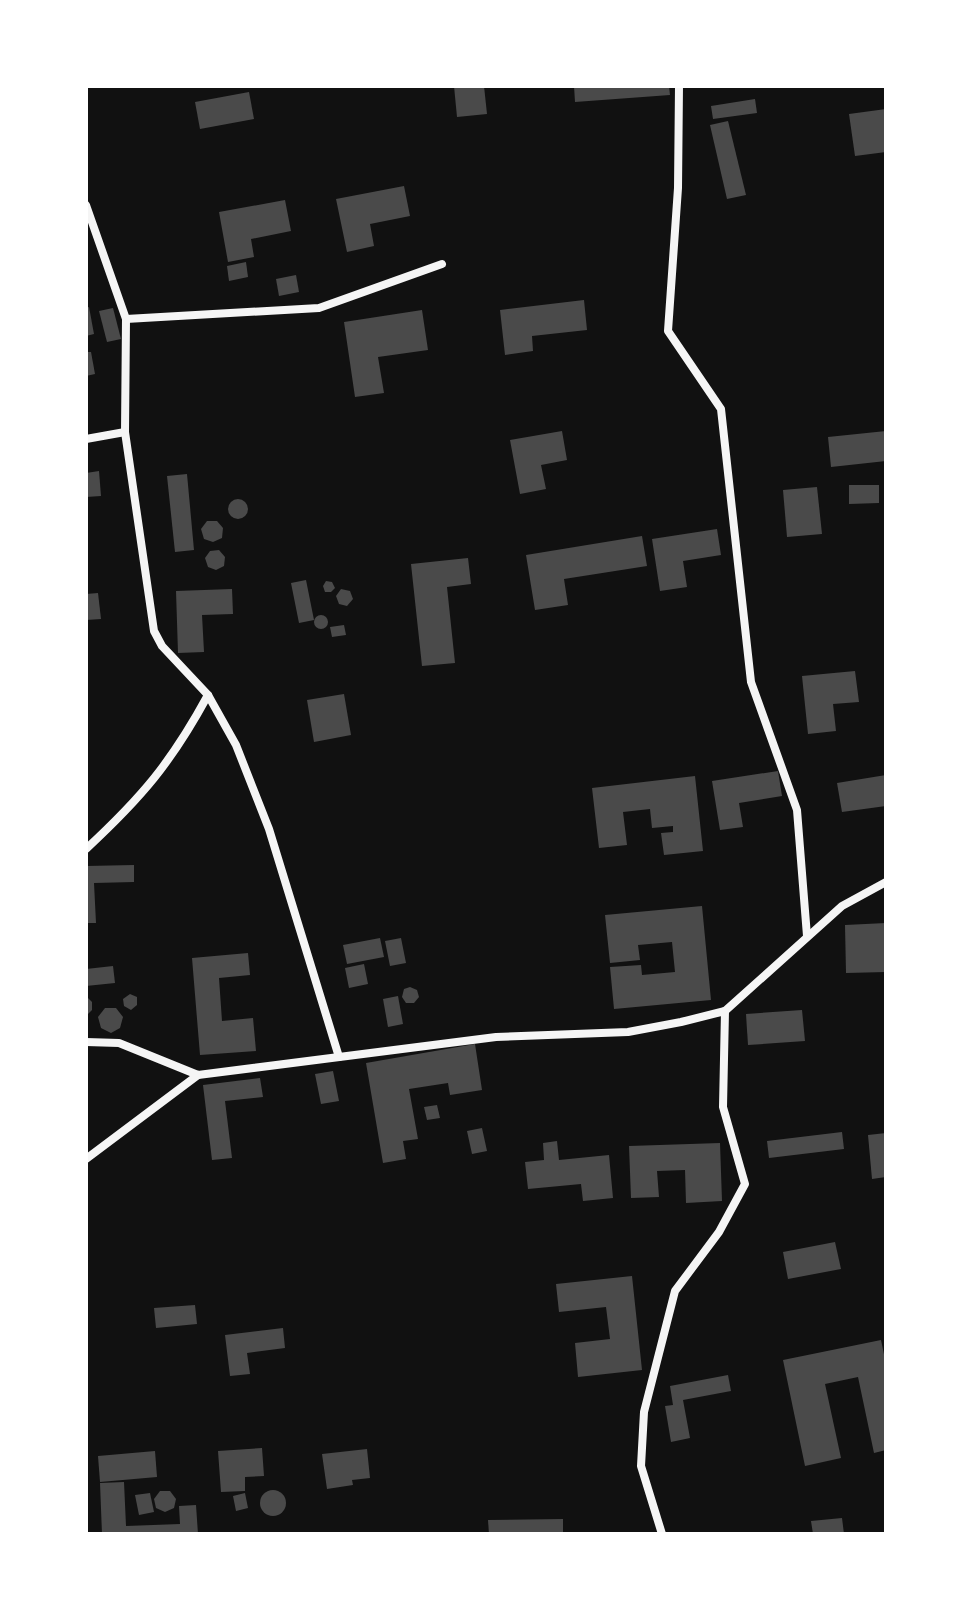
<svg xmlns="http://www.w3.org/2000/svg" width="972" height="1620" font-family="Rubik,sans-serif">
<rect width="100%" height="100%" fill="#111"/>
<g fill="#4a4a4a">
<polygon points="454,86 484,86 487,114 457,117"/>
<polygon points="574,86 669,86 670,95 575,102"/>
<polygon points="249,92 254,119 200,129 195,102"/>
<polygon points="755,99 757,113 713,119 711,106"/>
<polygon points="886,109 886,152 855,156 849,114"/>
<polygon points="728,121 746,195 727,199 710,125"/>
<polygon points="404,186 410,216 370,224 374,246 347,252 336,199"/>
<polygon points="285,200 291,231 251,239 254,257 228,262 219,212"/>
<polygon points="246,262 248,277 229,281 227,266"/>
<polygon points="296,275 299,292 279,296 276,279"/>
<polygon points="584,300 587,330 532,336 533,351 505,355 500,310"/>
<polygon points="89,307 94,334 86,336 86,308"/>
<polygon points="113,308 121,339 107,342 99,311"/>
<polygon points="422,310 428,350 378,357 384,393 355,397 344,322"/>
<polygon points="86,352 91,352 95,374 86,376"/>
<polygon points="562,431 567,460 541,465 546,489 520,494 510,440"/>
<polygon points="886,431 886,461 831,467 828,437"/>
<polygon points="99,471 101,496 86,497 86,473"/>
<polygon points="187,474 194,550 175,552 167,476"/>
<polygon points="849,485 879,485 879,503 849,504"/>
<polygon points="817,487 822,534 787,537 783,490"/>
<circle cx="238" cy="509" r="10"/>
<polygon points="207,521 217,521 223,528 222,538 213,542 204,539 201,529"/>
<polygon points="717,529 721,555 683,561 687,587 660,591 652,539"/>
<polygon points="642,536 647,566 564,579 568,605 535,610 526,555"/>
<polygon points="219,550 225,557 224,566 216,570 208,567 205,558 210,551"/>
<polygon points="468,558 471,584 447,587 455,663 422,666 411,564"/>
<polygon points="306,580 314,620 299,623 291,583"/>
<polygon points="326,581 332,582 335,588 331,592 325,592 323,586"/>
<polygon points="232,589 233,614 202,615 204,652 178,653 176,591"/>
<polygon points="341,589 350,591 353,599 347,606 339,604 336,596"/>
<polygon points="98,593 101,619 86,620 86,594"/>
<circle cx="321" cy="622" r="7"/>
<polygon points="344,625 346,635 332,637 330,627"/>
<polygon points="855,671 859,702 833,704 836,731 808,734 802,676"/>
<polygon points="344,694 351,735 314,742 307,700"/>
<polygon points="778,771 782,796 739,803 743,827 720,830 712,781"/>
<polygon points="886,775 886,806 842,812 837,783"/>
<polygon points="695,776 703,851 664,855 661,833 673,832 673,826 652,828 650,809 623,812 627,845 599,848 592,788"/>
<polygon points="134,865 134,882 94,883 96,923 86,923 86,866"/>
<polygon points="702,906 711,1000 614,1009 610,967 641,965 642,975 675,972 672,942 638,945 640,960 610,963 605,915"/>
<polygon points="886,923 886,972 846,973 845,925"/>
<polygon points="380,938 384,957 347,964 343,945"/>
<polygon points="401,938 406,963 390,966 385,941"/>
<polygon points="248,953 250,975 219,978 222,1021 253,1018 256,1051 200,1055 192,958"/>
<polygon points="364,964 368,984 349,988 345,968"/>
<polygon points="113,966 115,983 86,986 86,969"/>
<polygon points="410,987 417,990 419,997 414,1003 406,1003 402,997 404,989"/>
<polygon points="130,994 137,997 137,1005 131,1010 124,1006 123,999"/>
<polygon points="86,996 92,1002 92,1010 86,1016"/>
<polygon points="398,996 403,1024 388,1027 383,999"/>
<polygon points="105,1008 116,1008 123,1017 120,1028 111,1033 101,1028 98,1017"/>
<polygon points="802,1010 805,1041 748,1045 746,1014"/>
<polygon points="475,1044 482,1090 450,1095 448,1083 409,1089 418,1139 403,1141 406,1159 383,1163 366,1063"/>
<polygon points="333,1071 339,1101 321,1104 315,1074"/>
<polygon points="260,1078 263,1097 225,1101 232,1158 212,1160 203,1085"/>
<polygon points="437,1105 440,1118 427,1120 424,1107"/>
<polygon points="482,1128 487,1151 472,1154 467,1131"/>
<polygon points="842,1132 844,1149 769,1158 767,1141"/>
<polygon points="886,1133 886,1177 872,1179 868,1135"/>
<polygon points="557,1141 559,1160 609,1155 613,1198 583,1201 581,1184 528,1189 525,1162 544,1160 543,1143"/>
<polygon points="720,1143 722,1201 686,1203 685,1170 657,1171 659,1197 631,1198 629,1146"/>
<polygon points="835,1242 841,1269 788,1279 783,1252"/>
<polygon points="632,1276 642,1370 578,1377 575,1343 610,1339 606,1307 559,1312 556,1284"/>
<polygon points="195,1305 197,1324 156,1328 154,1308"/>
<polygon points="283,1328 285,1348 247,1353 250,1374 230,1376 225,1335"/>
<polygon points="881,1340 886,1364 886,1450 874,1453 858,1377 825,1384 841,1458 805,1466 783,1360"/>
<polygon points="728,1375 731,1391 683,1400 690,1438 671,1442 665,1406 673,1405 670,1386"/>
<polygon points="262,1448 264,1476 245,1477 245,1491 221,1492 218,1451"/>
<polygon points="367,1449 370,1478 352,1480 353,1485 327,1489 322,1454"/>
<polygon points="155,1451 157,1477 100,1482 98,1456"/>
<polygon points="124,1482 126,1526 180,1524 179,1506 196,1505 198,1534 102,1534 100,1483"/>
<circle cx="273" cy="1503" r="13"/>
<polygon points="160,1491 170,1491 176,1499 174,1508 165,1512 156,1508 154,1499"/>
<polygon points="150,1493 154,1512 139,1515 135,1495"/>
<polygon points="245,1493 248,1508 236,1511 233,1496"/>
<polygon points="842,1518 844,1534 813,1534 811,1521"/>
<polygon points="563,1519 563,1534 489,1534 488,1520"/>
</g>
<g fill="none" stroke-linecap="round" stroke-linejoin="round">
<g stroke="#f5f5f5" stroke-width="8">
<polyline points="679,86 678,188 668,331 721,409 751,682 797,810 807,936"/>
<polyline points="86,205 126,319 125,432 154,631 162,646 208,695 236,745 269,829 339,1057"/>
<polyline points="126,319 319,308 442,264"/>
<polyline points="86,439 125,432"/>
<path d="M86,849C142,797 171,763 208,695"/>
<polyline points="86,1042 119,1043 198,1075 496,1037 628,1032 681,1022 725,1011 842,906 886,882"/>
<polyline points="86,1159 198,1075"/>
<polyline points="662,1534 641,1466 644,1412 675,1291 719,1232 745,1184 723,1107 725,1011"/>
</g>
</g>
<rect width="972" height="1620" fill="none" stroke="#ffffff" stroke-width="176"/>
</svg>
